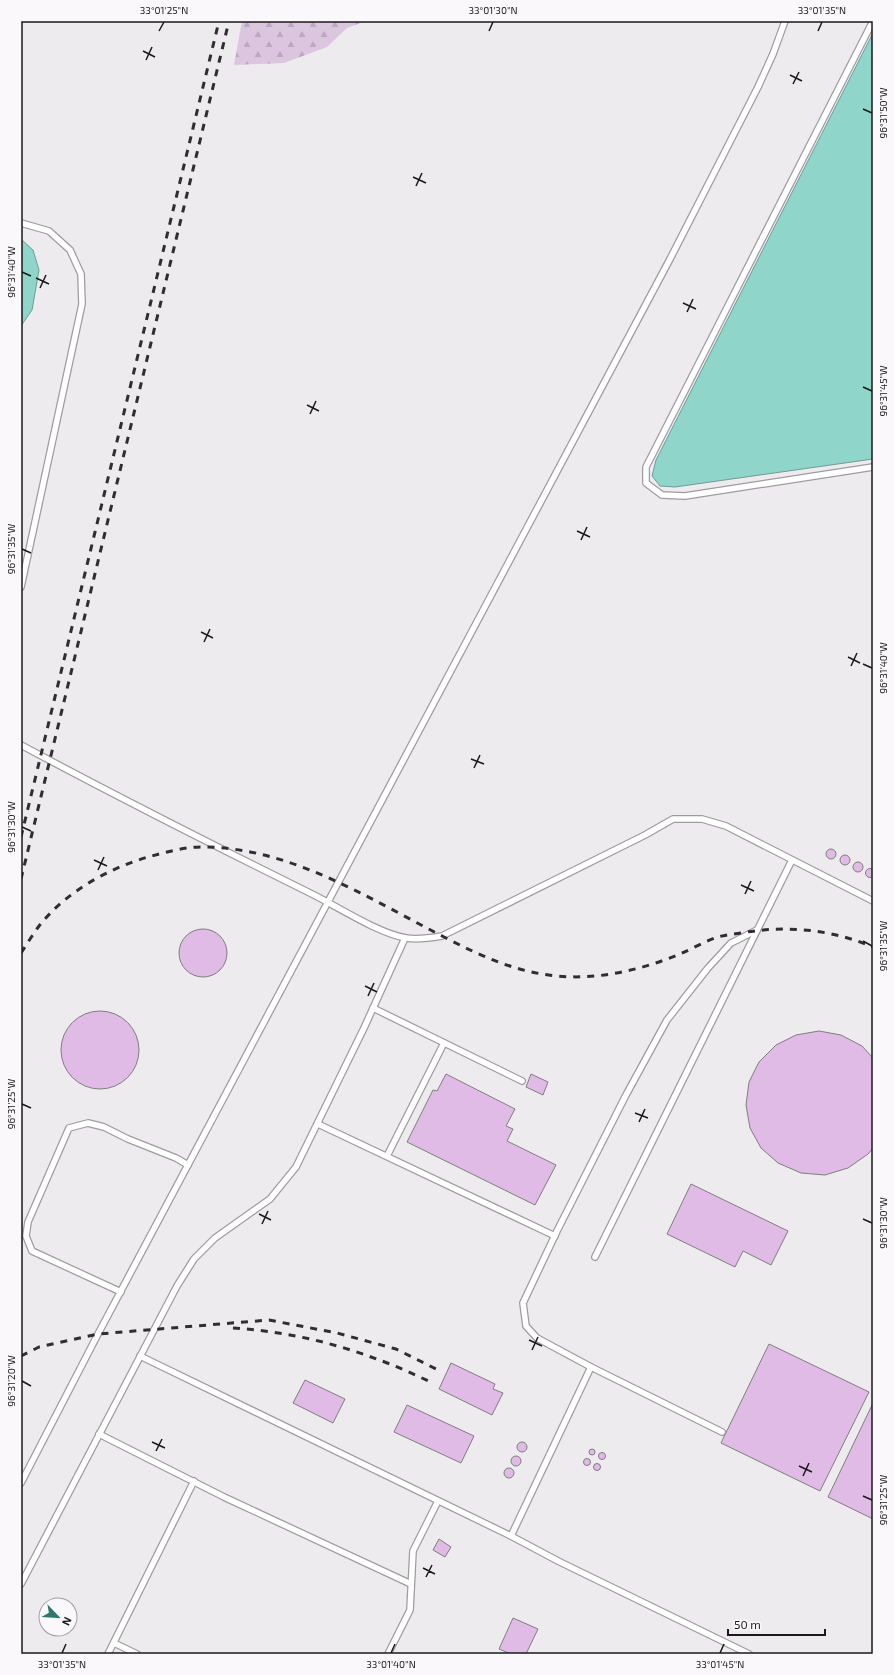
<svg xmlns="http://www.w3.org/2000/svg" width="894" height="1675" font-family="'Exo 2',sans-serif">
<defs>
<pattern id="forest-firs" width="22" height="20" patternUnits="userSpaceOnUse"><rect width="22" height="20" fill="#dcc5df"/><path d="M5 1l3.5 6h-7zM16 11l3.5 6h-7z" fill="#bca9bf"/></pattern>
</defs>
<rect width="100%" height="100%" fill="#eeebee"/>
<polygon fill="url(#forest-firs)" points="242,21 366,21 347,28 327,47 284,63 234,65"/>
<g fill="#8fd5ca" stroke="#6c9d95">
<polygon points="873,33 873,459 675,487 660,486 652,476 656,460"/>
<polygon points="21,239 33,250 39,270 32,310 21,326"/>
</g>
<g fill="#e0bbe6" stroke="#807d80">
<circle cx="831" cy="854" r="5"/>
<circle cx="845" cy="860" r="5"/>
<circle cx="858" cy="867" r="5"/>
<circle cx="870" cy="873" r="4.5"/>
<circle cx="203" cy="953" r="24"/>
<circle cx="100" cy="1050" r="39"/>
<polygon points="819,1031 841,1035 862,1046 873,1058 873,1148 868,1154 848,1168 825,1175 801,1173 778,1163 761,1148 750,1128 746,1105 749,1082 759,1062 776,1045 796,1035"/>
<polygon points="446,1074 515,1109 506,1126 513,1129 507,1141 556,1165 535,1205 407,1142 433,1090 437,1091"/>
<polygon points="531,1074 548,1082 543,1095 526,1087"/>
<polygon points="691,1184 788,1231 771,1265 743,1251 735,1267 667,1234"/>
<polygon points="769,1344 869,1392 820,1491 721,1443"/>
<polygon points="451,1363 495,1384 493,1389 503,1393 492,1415 439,1389"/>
<polygon points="305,1380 345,1399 333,1423 293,1403"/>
<polygon points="873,1403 873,1519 828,1497"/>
<polygon points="407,1405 474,1436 461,1463 394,1432"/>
<circle cx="522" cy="1447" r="5"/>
<circle cx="592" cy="1452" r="3"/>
<circle cx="602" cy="1456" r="3.5"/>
<circle cx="516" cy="1461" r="5"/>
<circle cx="587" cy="1462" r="3.5"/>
<circle cx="597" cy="1467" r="3.5"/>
<circle cx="509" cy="1473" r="5"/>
<polygon points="439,1539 451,1547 445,1557 433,1550"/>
<polygon points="513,1618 538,1629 526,1654 511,1654 499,1649"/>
</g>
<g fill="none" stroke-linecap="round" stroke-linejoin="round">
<defs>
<g id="lane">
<polyline points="873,21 646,467 646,483 662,495 685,496 873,467"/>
<polyline points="21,223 49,231 70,250 81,274 82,304 21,587"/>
<path d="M21,745C116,796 213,845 310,893C337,906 377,933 406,938C418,940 430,938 442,936L645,835L673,819H702L726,826L873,901"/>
<polyline points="373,1008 522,1081"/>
<polyline points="318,1124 555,1236"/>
<polyline points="387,1156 444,1043"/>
<polyline points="595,1257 792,860"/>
<polyline points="121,1292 32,1251 26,1236 28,1222 69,1128 88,1123 104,1127 128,1139 176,1158 188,1165"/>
<polyline points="140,1356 511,1536 558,1561 749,1654"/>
<polyline points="722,1432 591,1367 537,1338 526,1326 523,1303 557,1231 626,1095 667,1020 708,968 731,943 757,930"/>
<polyline points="99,1434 224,1497 411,1584"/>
<polyline points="21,1483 98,1334 670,259 758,87 773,54 785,21"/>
<polyline points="511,1536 591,1367"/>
<polyline points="21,1584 177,1286 194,1259 215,1238 270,1199 296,1167 364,1028 405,938"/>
<polyline points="114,1643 137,1654"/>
<polyline points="108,1654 194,1481"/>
<polyline points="388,1654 410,1610 413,1551 438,1501"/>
</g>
</defs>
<use href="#lane" stroke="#9f9c9f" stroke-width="8"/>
<use href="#lane" stroke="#fff" stroke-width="5.5"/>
<g stroke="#302e30" stroke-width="3" stroke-dasharray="7 7" stroke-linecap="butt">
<polyline points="21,837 219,21"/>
<polyline points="21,879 229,21"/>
<path d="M21,953C27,944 33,934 39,926C66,892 107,869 148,857C167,852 187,846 207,847C293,849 370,899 444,937C481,956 515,972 557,976C599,980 641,970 680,954C692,949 705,941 718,937C725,935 733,934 741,933C786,925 830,929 873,947"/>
<path d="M233,1328C282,1331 333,1342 379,1360C397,1366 415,1375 433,1383"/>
<polyline points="21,1356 39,1347 98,1334 269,1320 337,1333 396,1349 440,1371"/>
</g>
</g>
<path fill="none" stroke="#1a191a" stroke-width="1.5" d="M159,31L164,22M489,31L493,22M818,31L822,22M143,51L155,57M146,60L152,47M790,75L802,81M793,84L799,72M863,109L872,113M413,177L426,183M416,186L422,173M22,272L31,276M36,278L49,284M40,288L46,275M683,303L696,309M687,312L693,299M863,387L872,391M307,405L319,411M310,414L316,401M577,531L590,537M581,540L587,527M22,549L31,553M201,632L213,638M204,642L210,629M848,657L860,663M863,664L872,668M851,666L857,653M471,759L484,764M474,768L480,755M22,827L31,831M94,860L107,866M98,870L104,857M741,885L754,891M745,894L751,881M863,941L872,946M365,986L377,992M368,996L374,983M22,1104L31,1108M635,1113L648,1118M639,1122L645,1109M259,1214L271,1220M863,1219L872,1223M262,1224L268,1211M529,1340L542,1346M532,1350L538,1337M22,1381L31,1386M152,1442L165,1448M156,1451L162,1439M799,1466L812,1472M803,1476L809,1463M863,1496L872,1500M423,1568L435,1574M426,1577L432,1565M62,1653L66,1644M391,1653L395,1644M720,1653L724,1644"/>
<rect width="894" height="1675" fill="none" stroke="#fbf8fc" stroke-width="44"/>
<g transform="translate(58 1617) rotate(115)"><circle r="19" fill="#fbf8fc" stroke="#a19fa2"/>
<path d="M0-3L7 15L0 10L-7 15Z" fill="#30776e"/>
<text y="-6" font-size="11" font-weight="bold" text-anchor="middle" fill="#1a191a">N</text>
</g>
<path d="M728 1629v6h97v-6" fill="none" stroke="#1a191a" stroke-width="2"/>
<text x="734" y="1629" font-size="12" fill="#1a191a" stroke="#fbf8fc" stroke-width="3" paint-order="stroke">50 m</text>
<rect x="22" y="22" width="850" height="1631" fill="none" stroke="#1a191a" stroke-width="1.5"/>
<g font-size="10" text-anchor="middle" fill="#1a191a">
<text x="164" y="14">33°01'25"N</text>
<text x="493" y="14">33°01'30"N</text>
<text x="822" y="14">33°01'35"N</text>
<text transform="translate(883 113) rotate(-90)" y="4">96°31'50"W</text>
<text transform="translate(11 272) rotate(-90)" y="4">96°31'40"W</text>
<text transform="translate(883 391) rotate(-90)" y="4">96°31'45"W</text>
<text transform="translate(11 549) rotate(-90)" y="4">96°31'35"W</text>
<text transform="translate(883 668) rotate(-90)" y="4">96°31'40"W</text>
<text transform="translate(11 827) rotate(-90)" y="4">96°31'30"W</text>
<text transform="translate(883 946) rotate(-90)" y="4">96°31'35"W</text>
<text transform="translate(11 1104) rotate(-90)" y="4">96°31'25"W</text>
<text transform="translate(883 1223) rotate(-90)" y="4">96°31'30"W</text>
<text transform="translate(11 1381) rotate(-90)" y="4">96°31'20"W</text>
<text transform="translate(883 1500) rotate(-90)" y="4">96°31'25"W</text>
<text x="62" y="1668">33°01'35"N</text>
<text x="391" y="1668">33°01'40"N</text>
<text x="720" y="1668">33°01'45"N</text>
</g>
</svg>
